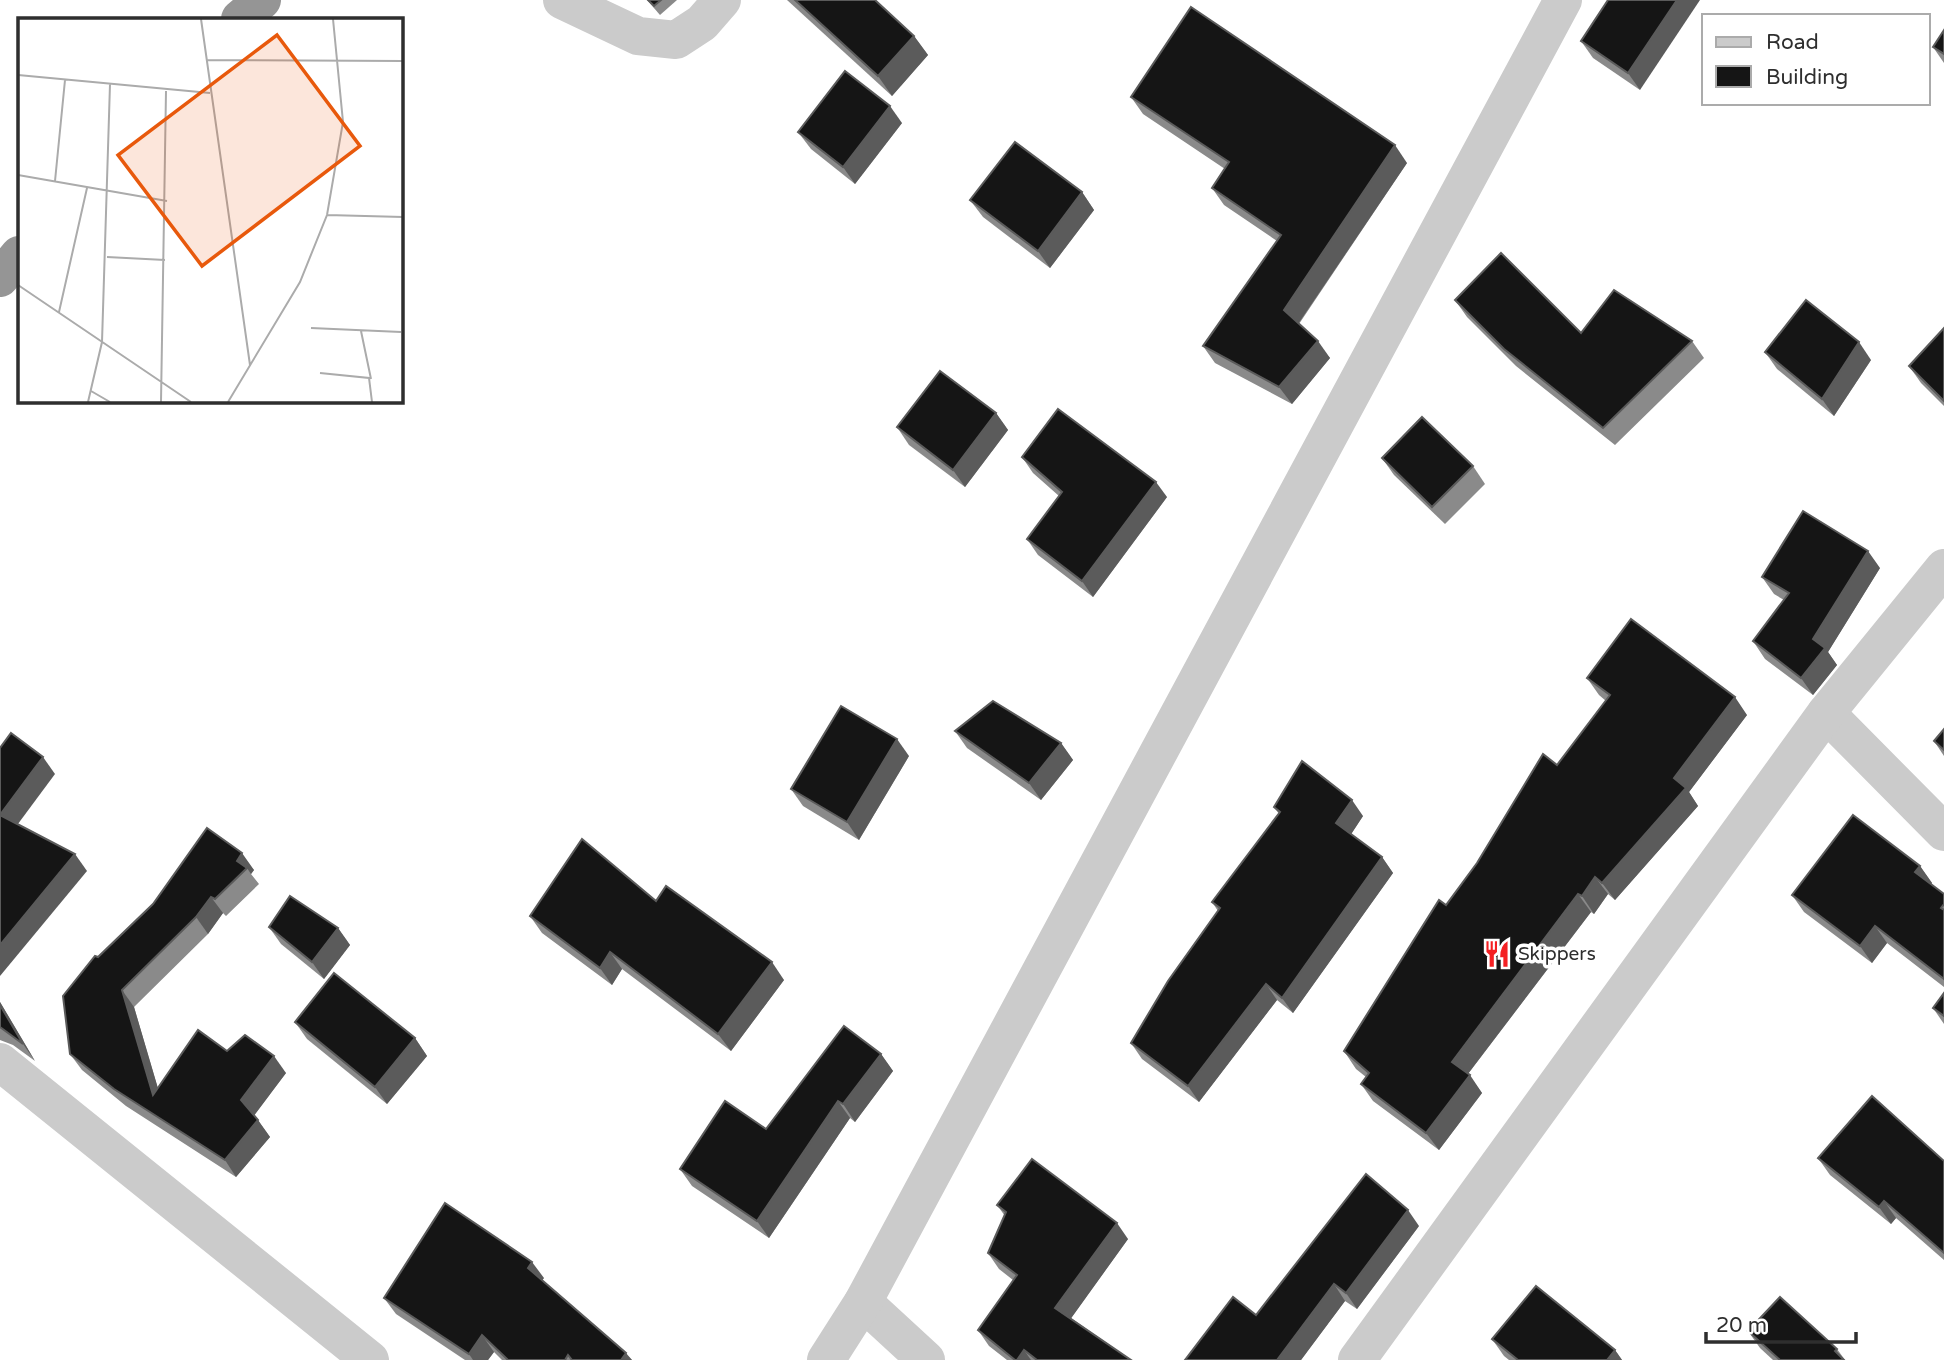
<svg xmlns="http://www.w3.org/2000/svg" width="1944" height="1360" font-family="'Varela Round',sans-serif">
<rect width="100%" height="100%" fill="#fff"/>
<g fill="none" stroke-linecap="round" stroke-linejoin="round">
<g stroke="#cbcbcb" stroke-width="38">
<polyline points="562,0 638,36 676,40 702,23 722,0"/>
<polyline points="1826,713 1944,832"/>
<polyline points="0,1062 370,1360"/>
<polyline points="863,1302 926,1360"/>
<polyline points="826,1360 863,1302 1563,0"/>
<polyline points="1357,1360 1826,713 1944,568"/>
</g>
<g stroke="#959595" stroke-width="38">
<polyline points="240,19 262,0"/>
<polyline points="0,278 19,255"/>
</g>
</g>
<g fill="#8a8a8a">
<polygon points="647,0 677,0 660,15"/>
<polygon points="787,0 875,0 914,36 928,55 892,96"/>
<polygon points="1608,0 1640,90 1593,58 1581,41"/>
<polygon points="1944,30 1944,63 1933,47"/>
<polygon points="1131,97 1407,163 1299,324 1330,358 1292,404 1215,363 1203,346 1277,241 1224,205 1212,188 1225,169 1143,114"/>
<polygon points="902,123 855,184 811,149 798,132"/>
<polygon points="1082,192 1094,210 1050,268 983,217 970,200"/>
<polygon points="1455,300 1581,333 1692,341 1704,358 1615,445 1516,366 1467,317"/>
<polygon points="1944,328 1944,406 1921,383 1909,366"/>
<polygon points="1765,352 1871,360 1834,416 1777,369"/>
<polygon points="996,413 1008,430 965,487 909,445 897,427"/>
<polygon points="1022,457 1167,497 1093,597 1038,555 1027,539 1059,496 1033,473"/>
<polygon points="1382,458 1473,466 1485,484 1445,524 1394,475"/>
<polygon points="1880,568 1828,652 1837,665 1813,695 1765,659 1753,641 1784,600 1774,594 1762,577"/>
<polygon points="1587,678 1747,715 1689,792 1698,806 1615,900 1608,894 1594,914 1591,912 1468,1074 1482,1093 1439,1150 1373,1101 1361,1084 1366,1077 1356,1069 1344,1051 1606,701 1599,695"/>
<polygon points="1944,729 1944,756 1934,741"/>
<polygon points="955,731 1061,743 1073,760 1041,800 967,748"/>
<polygon points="909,756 859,840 803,806 791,789"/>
<polygon points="1274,807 1363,816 1351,834 1382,857 1393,873 1293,1013 1277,1000 1199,1102 1142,1059 1131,1043 1218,911 1212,902 1279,814"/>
<polygon points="207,828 254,870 251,874 259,884 226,916 223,913 208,934 134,1007 158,1089 227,1051 286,1073 254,1115 270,1137 236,1177 126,1106 82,1070 70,1054 98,957 153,904"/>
<polygon points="1920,866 1932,883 1931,884 1944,894 1944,987 1887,943 1872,963 1804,912 1792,895"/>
<polygon points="656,901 784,980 731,1051 622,969 612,985 542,933 530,916"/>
<polygon points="269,927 338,928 350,945 324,979 281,944"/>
<polygon points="1944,993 1944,1024 1933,1008"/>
<polygon points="0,1002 35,1061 13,1045 0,1040"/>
<polygon points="295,1022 415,1038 427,1056 387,1104 307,1039"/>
<polygon points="881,1054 893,1071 855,1122 850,1118 769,1238 692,1186 680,1169 766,1129"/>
<polygon points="1818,1158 1944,1161 1944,1260 1896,1218 1891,1224 1830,1175"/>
<polygon points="997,1205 1128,1239 1071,1318 1131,1360 1007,1360 989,1346 978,1330 1013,1280 999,1269 988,1253 1005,1216"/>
<polygon points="1419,1226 1357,1309 1345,1301 1301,1360 1185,1360 1256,1315"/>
<polygon points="544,1278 542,1280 632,1360 502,1360 494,1352 488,1360 465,1360 396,1314 384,1298"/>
<polygon points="1748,1331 1837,1349 1845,1360 1773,1360 1760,1348"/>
<polygon points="1492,1339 1615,1350 1622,1360 1509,1360 1504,1356"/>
</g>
<g fill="#5b5b5b">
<polygon points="1677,0 1700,0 1640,90 1628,73"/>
<polygon points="914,36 928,55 892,96 878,76"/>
<polygon points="890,106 902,123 855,184 843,167"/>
<polygon points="1395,145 1407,163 1296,327 1284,310"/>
<polygon points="1082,192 1094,210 1050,268 1038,251"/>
<polygon points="1318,341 1330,358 1292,404 1279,387"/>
<polygon points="1859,342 1871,360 1834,416 1822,399"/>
<polygon points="996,413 1008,430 965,487 953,470"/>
<polygon points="1156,482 1167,497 1093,597 1082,581"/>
<polygon points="1868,551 1880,568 1828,652 1837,665 1813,695 1801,678 1813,639"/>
<polygon points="1735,697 1747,715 1689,792 1698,806 1615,900 1602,883 1674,778"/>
<polygon points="897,739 909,756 859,840 847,822"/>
<polygon points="1061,743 1073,760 1041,800 1029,783"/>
<polygon points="43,757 55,774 12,832 0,815"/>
<polygon points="1352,800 1363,816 1348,839 1336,823"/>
<polygon points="242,853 254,870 251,874 247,868 237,861"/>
<polygon points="75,854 87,871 0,976 0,945"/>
<polygon points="1382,857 1393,873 1293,1013 1282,998"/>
<polygon points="1920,866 1932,883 1927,890 1915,872"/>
<polygon points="1595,877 1608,894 1594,914 1582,896"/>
<polygon points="1578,894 1591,912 1464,1079 1452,1062"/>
<polygon points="211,897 223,913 208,934 196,917"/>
<polygon points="1875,926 1887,943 1872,963 1860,946"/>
<polygon points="338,928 350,945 324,979 312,962"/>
<polygon points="610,952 622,969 612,985 600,968"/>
<polygon points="772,962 784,980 731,1051 718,1034"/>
<polygon points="1266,984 1277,1000 1199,1102 1188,1086"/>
<polygon points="122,990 134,1007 165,1112 153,1095"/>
<polygon points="0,1002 35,1061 23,1044 0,1005"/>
<polygon points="415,1038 427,1056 387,1104 375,1087"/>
<polygon points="881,1054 893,1071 855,1122 843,1104"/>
<polygon points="274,1056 286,1073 253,1117 241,1100"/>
<polygon points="1470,1075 1482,1093 1439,1150 1426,1133"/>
<polygon points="838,1101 850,1118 769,1238 757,1221"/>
<polygon points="258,1120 270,1137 236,1177 225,1160"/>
<polygon points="1884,1201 1896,1218 1891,1224 1879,1207"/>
<polygon points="1408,1210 1419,1226 1357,1309 1346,1293"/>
<polygon points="1117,1223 1128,1239 1067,1324 1055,1308"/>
<polygon points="532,1262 544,1278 539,1284 528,1268"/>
<polygon points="1334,1284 1345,1301 1301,1360 1277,1360"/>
<polygon points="482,1335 494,1352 488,1360 473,1360 469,1354"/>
<polygon points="1024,1350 1031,1360 1017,1360"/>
<polygon points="1615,1350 1622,1360 1607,1360"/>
<polygon points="626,1353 632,1360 621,1360"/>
</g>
<g fill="#151515" stroke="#5b5b5b" stroke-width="2">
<polygon points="648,0 661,0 654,6"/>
<polygon points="795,0 875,0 914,36 878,76"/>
<polygon points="1608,0 1677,0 1628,73 1581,41"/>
<polygon points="1191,7 1395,145 1284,310 1318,341 1279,387 1203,346 1281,235 1212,188 1229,162 1131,97"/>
<polygon points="1944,30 1944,54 1933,47"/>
<polygon points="845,71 890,106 843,167 798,132"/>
<polygon points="1015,142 1082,192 1038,251 970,200"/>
<polygon points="1501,253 1581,333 1614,290 1692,341 1603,428 1504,349 1455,300"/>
<polygon points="1806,300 1859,342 1822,399 1765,352"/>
<polygon points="1944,328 1944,401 1909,366"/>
<polygon points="940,371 996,413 953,470 897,427"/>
<polygon points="1058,409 1156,482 1082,581 1027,539 1062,492 1022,457"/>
<polygon points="1422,417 1473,466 1432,507 1382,458"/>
<polygon points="1803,511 1868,551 1813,639 1825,648 1801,678 1753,641 1789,593 1762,577"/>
<polygon points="1631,619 1735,697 1674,778 1686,788 1602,883 1595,877 1582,896 1578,894 1452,1062 1470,1075 1426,1133 1361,1084 1369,1073 1344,1051 1439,900 1446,905 1477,863 1543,754 1557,765 1610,695 1587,678"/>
<polygon points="993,701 1061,743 1029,783 955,731"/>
<polygon points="841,706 897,739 847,822 791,789"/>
<polygon points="1944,729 1944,750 1934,741"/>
<polygon points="11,733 43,757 0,815 75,854 0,945 0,748"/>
<polygon points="1302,761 1352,800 1336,823 1382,857 1282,998 1266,984 1188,1086 1131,1043 1168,981 1220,908 1212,902 1280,812 1274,807"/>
<polygon points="1853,815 1920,866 1915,872 1944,894 1944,904 1941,908 1944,910 1944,979 1875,926 1860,946 1792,895"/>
<polygon points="207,828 242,853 237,861 247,868 215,899 211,897 196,917 122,990 153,1095 198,1030 227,1051 245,1035 274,1056 241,1100 258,1120 225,1160 114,1089 70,1054 63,996 95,956 98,957 153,904"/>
<polygon points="582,839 656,901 666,886 772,962 718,1034 610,952 600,968 530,916"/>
<polygon points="290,896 338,928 312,962 269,927"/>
<polygon points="334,973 415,1038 375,1087 295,1022"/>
<polygon points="1944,993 1944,1016 1933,1008"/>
<polygon points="0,1005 23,1044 0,1027"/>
<polygon points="844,1026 881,1054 843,1104 838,1101 757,1221 680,1169 725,1101 766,1129"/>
<polygon points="1872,1096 1944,1161 1944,1253 1884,1201 1879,1207 1818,1158"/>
<polygon points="1032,1159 1117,1223 1055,1308 1131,1360 1037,1360 1024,1350 1017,1360 1015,1360 978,1330 1017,1275 988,1253 1006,1212 997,1205"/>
<polygon points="1366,1174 1408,1210 1346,1293 1334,1284 1277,1360 1185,1360 1233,1297 1256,1315"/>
<polygon points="445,1203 532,1262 528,1268 626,1353 621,1360 572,1360 568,1355 565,1360 508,1360 482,1335 469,1354 384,1298"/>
<polygon points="1536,1286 1615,1350 1607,1360 1518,1360 1492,1339"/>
<polygon points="1780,1297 1837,1349 1835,1351 1844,1360 1780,1360 1748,1331"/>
</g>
<defs>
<symbol id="restaurant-bare" viewBox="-9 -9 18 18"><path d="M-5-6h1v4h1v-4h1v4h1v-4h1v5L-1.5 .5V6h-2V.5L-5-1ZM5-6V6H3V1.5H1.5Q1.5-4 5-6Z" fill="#f42023" stroke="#fff" stroke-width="2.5" paint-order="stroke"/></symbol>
</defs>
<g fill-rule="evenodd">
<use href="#restaurant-bare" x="1478" y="935" width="38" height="38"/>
</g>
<g text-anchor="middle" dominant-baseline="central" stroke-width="7" stroke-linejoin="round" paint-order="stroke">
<g font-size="19" fill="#2e2e2e" stroke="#fff" text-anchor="start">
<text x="1518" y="954">Skippers</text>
</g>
</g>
<g transform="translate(18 18)">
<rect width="385" height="385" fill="#fff"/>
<path fill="none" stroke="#ababab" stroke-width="2" d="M183,1L232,347M189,42L385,43M0,57L192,75M0,157L149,183M37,163L47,62M309,197L385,199M89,239L147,242M0,267L173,384M41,294L69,170M293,310L383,314M343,313L353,361M302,355L351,360L354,384M73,373L92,384M70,384L84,324L92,66M143,384L148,73M210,384L282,264L309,197L325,104L315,1"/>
<path fill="#e8590c" fill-opacity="0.15" stroke="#e8590c" stroke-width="3.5" d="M259,17L342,128L184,248L100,137Z"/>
<rect width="385" height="385" fill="none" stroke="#2e2e2e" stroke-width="3.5"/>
</g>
<rect x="1702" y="14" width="228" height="91" fill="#ffffff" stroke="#ababab" stroke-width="2"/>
<rect x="1716" y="37" width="35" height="10" fill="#cbcbcb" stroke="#ababab" stroke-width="2"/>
<text x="1766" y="49" font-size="21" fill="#2e2e2e">Road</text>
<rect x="1716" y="66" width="35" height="21" fill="#151515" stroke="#ababab" stroke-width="2"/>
<text x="1766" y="84" font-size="21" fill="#2e2e2e">Building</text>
<path d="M1706 1332v10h150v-10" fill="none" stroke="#2e2e2e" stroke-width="3.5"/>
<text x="1716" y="1332" font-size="21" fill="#2e2e2e" stroke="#ffffff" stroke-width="5" paint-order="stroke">20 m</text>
</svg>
